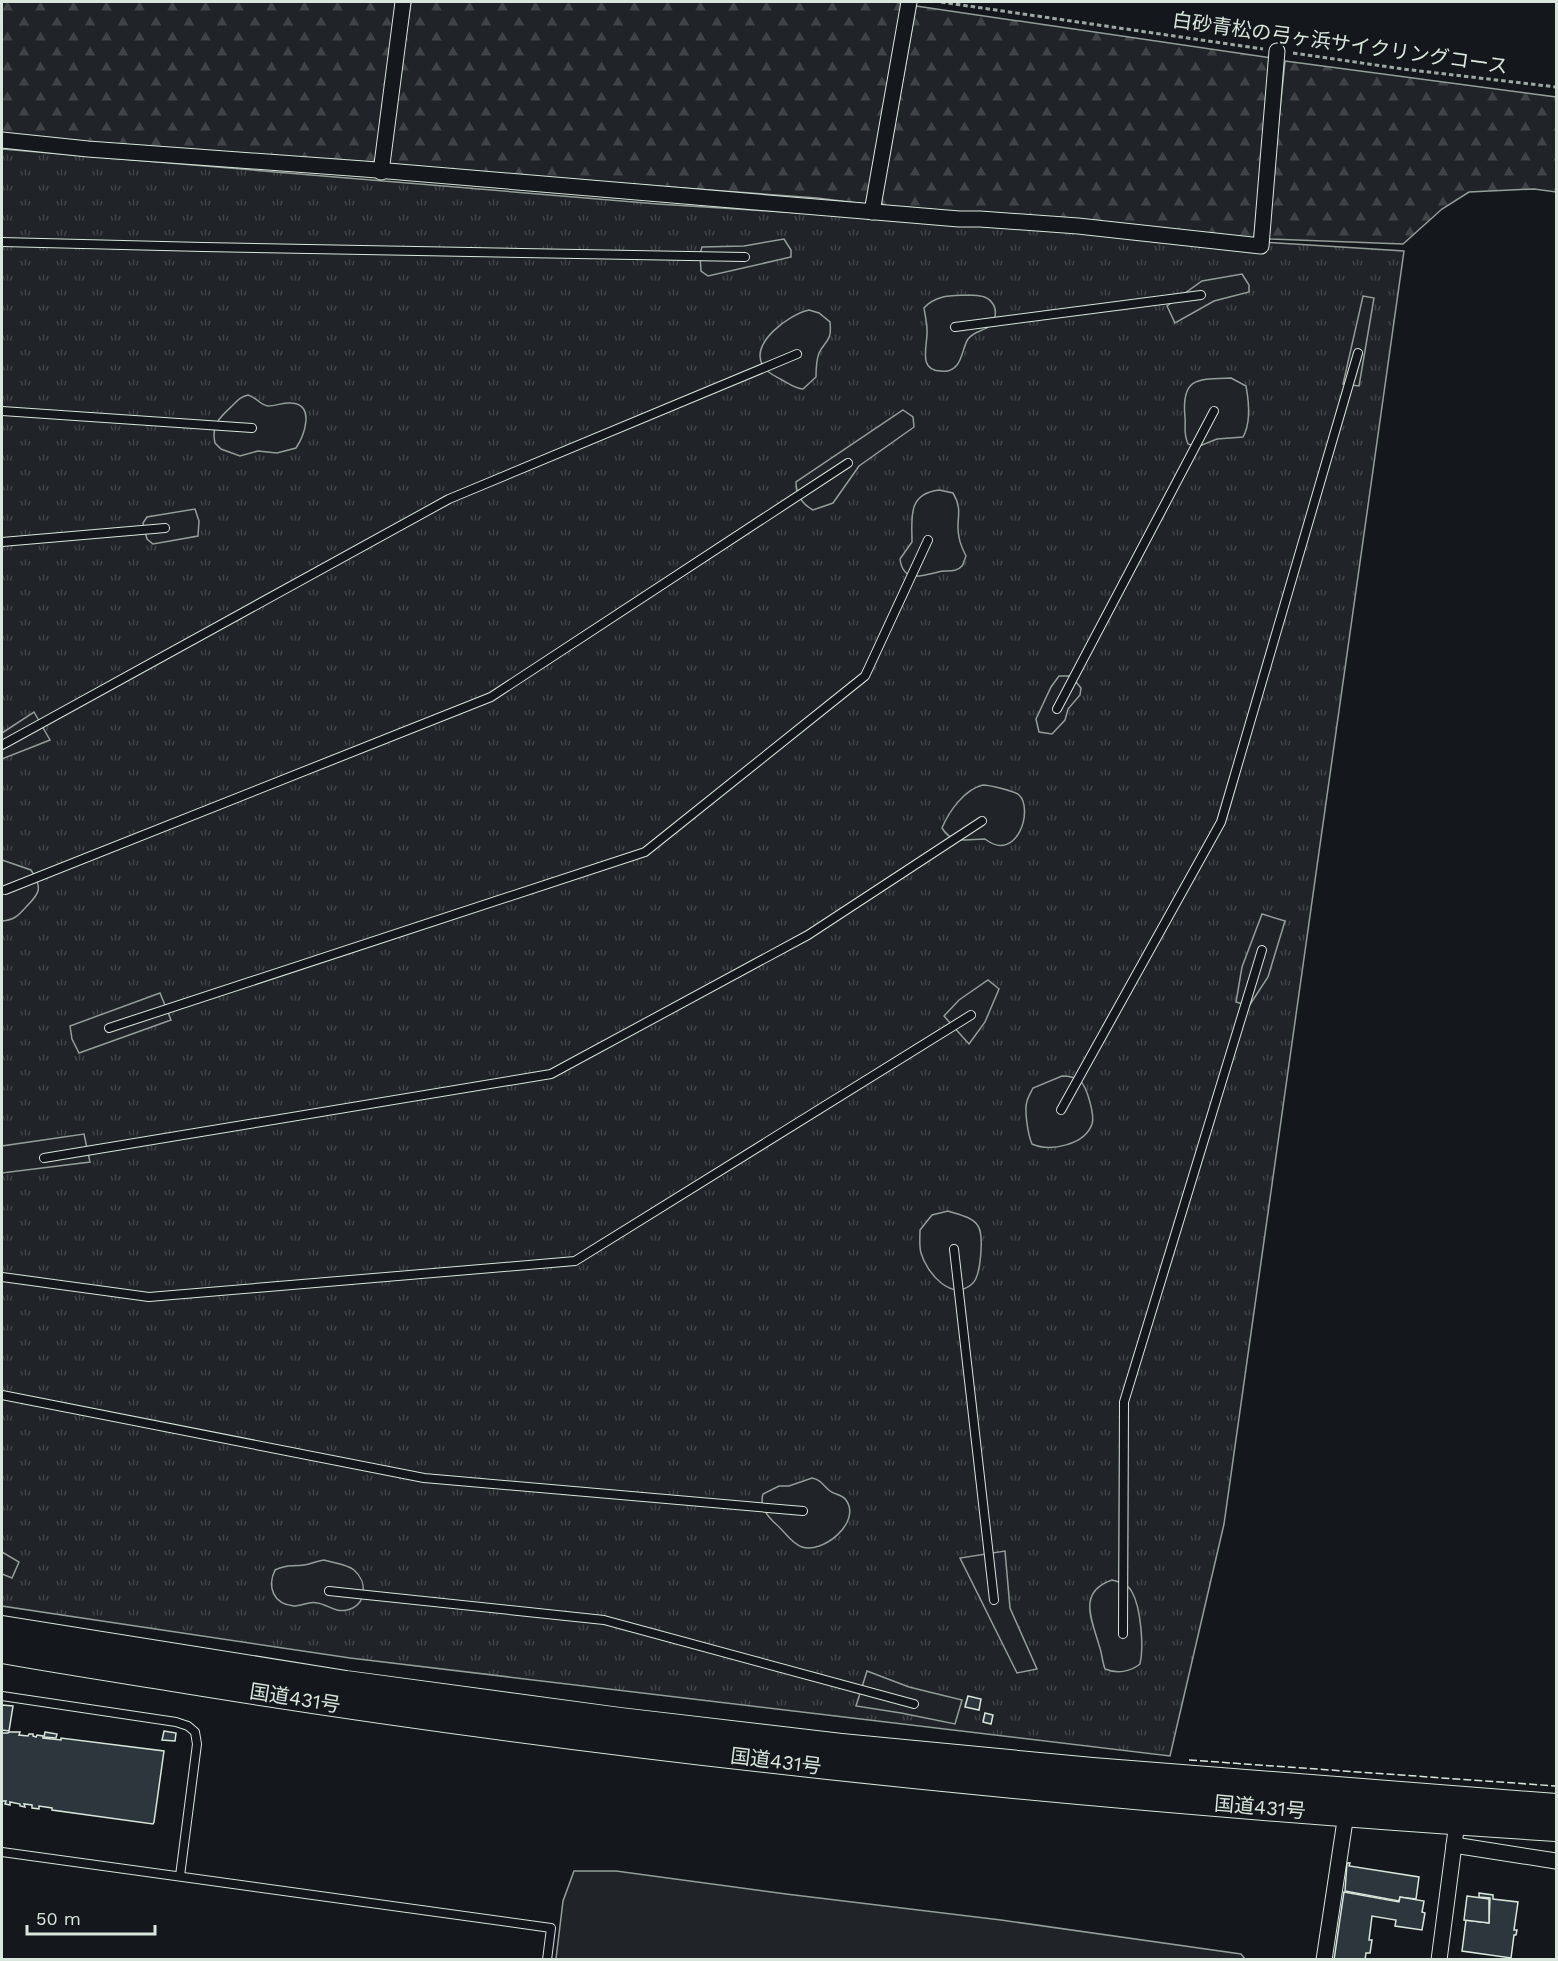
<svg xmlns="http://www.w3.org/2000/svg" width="1558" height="1961" font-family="'Work Sans','Noto Sans JP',sans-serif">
<defs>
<pattern id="grass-tufts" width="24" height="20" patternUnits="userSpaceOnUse" patternTransform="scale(1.5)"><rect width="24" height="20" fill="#202428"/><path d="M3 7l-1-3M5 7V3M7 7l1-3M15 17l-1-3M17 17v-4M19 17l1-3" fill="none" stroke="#404447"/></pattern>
<pattern id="forest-firs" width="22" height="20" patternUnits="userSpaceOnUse" patternTransform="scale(1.5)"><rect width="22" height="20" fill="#202428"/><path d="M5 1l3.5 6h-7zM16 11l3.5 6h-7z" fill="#404447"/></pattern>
</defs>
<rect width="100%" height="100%" fill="#14181c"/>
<polygon fill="url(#grass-tufts)" stroke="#939e99" stroke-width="1.5" points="2,149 658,204 1404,251 1224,1524 1170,1756 350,1658 2,1606"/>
<g fill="url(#forest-firs)" stroke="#939e99" stroke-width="1.5">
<polygon points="2,2 397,2 376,160 371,163 2,136"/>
<polygon points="411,2 893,2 903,3 866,204 817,198 389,166 388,157"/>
<polygon points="916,6 1272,58 1254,238 1155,228 884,206 881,202"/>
<polygon points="1285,61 1556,97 1556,192 1534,189 1469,192 1442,209 1403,244 1270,239 1267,236"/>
</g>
<g fill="#202428" stroke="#939e99" stroke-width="1.5">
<polygon points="784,239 791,250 791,257 708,276 701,271 700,254 702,247 744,246"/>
<polygon points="1242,274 1249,285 1249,292 1214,301 1175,323 1167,306 1202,281"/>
<path d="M969,295C979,296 987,295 993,304C996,309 996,312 995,317C992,332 976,328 968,339C963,347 963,357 957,365C953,370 947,372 941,371C917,371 928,345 927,330C927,323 925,315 924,308C936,294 953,296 969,295Z"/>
<polygon points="1363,296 1374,298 1359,386 1343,384"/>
<path d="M809,310L819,313L830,322C832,342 826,339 819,353C816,361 816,370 816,377L803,389C794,388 790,384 782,380C775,376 767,373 763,366C749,343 790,314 809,310Z"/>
<path d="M1231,378L1246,386C1249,402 1251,423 1243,437L1217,439L1197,447L1188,444C1183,432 1186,428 1185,417C1181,377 1198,379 1231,378Z"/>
<path d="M248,395C256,397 260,405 268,406C276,406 284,402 291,403C316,404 304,436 296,448L277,453L258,451L240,456L221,449L215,443C211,425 219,418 232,406C238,400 240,397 248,395Z"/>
<path d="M903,410L913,417L914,427L859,466L833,503L813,510C802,504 796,495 796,482Z"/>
<path d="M939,490L953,493C964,511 955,520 959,537C960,544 963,550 966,556C965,558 963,565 962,566C956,573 946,570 938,572C922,576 903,583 900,559L912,542C912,518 907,494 939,490Z"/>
<polygon points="195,509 199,521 198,536 153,544 147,539 143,523 147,517"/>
<polygon points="1059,676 1071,676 1081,688 1080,695 1068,709 1065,720 1052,734 1039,732 1036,719 1051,687"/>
<polygon points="34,712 50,740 2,759 2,733"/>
<path d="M983,785C989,785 1015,791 1019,795C1034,809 1017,864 985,839C968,839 952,845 942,828C949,811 965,789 983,785Z"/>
<path d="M2,860L31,870C43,888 40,893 26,907C18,916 14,920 2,921Z"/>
<polygon points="1262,914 1285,921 1268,977 1249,1006 1236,1002 1242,967"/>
<polygon points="988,980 999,989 985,1022 969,1044 944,1016 959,1000"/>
<polygon points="160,993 171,1020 79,1053 72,1039 70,1026"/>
<path d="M1062,1076C1069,1076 1075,1077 1080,1081C1087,1086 1095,1116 1092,1124C1085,1145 1050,1152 1032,1144C1028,1135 1024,1110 1027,1101C1028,1097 1031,1092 1033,1088Z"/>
<polygon points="84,1134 90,1162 2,1173 2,1146"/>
<path d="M948,1211C957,1214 973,1217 978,1226C984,1235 981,1277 972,1284C951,1302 927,1273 921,1253C919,1246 920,1237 920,1230L932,1215Z"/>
<path d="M812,1478C822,1480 822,1485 830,1491C835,1495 842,1494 846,1500C862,1522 823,1554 802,1547C792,1544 785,1532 777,1525C768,1517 759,1507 763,1494L779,1486H789Z"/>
<polygon points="1005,1551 1010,1608 1037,1669 1017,1673 960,1558"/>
<polygon points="2,1552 19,1562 12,1578 2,1574"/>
<path d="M324,1560C333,1563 347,1564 354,1570C368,1582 367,1605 347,1610C335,1613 327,1604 317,1603C309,1601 302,1606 294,1606C273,1604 267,1587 275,1570C287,1564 292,1567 304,1565C311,1564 316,1561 324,1560Z"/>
<path d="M1112,1580C1120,1582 1128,1584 1132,1592C1141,1608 1144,1647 1140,1664C1130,1672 1117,1674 1105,1669C1102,1661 1102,1653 1099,1645C1092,1620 1077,1592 1112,1580Z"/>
<polygon points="867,1671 909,1687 962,1700 955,1724 901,1713 856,1706"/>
<polygon points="574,1871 616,1871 786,1894 1001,1920 1241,1954 1245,1959 556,1959 563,1901"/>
</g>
<g fill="#2c363c" stroke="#d8e6dc" stroke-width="1.5">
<polygon points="968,1696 981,1699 979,1710 965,1707"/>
<polygon points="2,1705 13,1706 9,1731 2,1730"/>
<polygon points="985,1713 993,1715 991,1724 983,1722"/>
<polygon points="164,1731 176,1733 175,1741 162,1740"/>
<polygon points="9,1732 20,1732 19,1735 28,1736 29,1734 33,1734 33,1736 36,1737 37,1735 43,1736 43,1738 61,1740 61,1738 164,1751 154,1822 153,1824 52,1810 52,1808 39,1806 39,1809 32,1808 32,1805 24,1804 25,1807 20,1806 20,1804 10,1802 10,1805 5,1804 6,1801 2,1801 2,1733 8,1733"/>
<polygon points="45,1732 57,1734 56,1738 44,1737"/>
<polygon points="1347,1863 1350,1863 1349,1866 1419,1877 1416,1899 1400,1897 1399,1901 1345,1891"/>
<polygon points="1344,1892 1399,1902 1400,1897 1424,1901 1422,1912 1425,1913 1422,1930 1395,1926 1396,1920 1372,1916 1369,1940 1372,1940 1370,1953 1366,1953 1365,1960 1334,1960"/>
<polygon points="1479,1893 1493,1895 1493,1899 1518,1902 1514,1930 1517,1930 1516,1935 1514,1935 1511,1958 1462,1951 1466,1920 1489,1923 1490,1898 1479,1897"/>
<polygon points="1467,1896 1489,1899 1489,1923 1464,1920"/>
</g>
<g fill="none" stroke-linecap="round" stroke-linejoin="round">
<defs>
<g id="service">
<polyline points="2,242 203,247 745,257"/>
<polyline points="955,327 1201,295"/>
<polyline points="2,411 252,428"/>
<polyline points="2,542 165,528"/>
<polyline points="1057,709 1214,411"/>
<polyline points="2,745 449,499 797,354"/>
<polyline points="5,890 491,697 848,463"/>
<polyline points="109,1028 645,852 865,676 928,540"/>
<polyline points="1061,1110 1221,822 1358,353"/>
<polyline points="44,1158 551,1074 808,935 982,821"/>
<polyline points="954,1249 994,1600"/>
<polyline points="2,1277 149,1297 575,1261 971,1015"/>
<polyline points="2,1395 424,1478 803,1511"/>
<polyline points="329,1591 604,1620 914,1704"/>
<polyline points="1123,1634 1124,1402 1262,950"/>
<polyline points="2,1696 176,1722 188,1726 195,1732 197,1744 180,1876"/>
<polyline points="2,1852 551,1928 547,1960"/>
</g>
<g id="minor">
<polyline points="2,140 88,149 364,169 959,219 980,219 1078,226 1261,246 1277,51"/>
<polyline points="381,172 403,2"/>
<polyline points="872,212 909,2"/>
<polyline points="1454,1845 1556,1861"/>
<polyline points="1324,1960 1346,1814"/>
<polyline points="1439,1960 1457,1822"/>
</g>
<g id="trunk">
<polyline points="2,1629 346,1684 620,1721 841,1747 1092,1771 1556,1807"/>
<path d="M2,1650C69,1662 136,1672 203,1683C652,1755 1104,1799 1556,1828"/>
</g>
</defs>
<use href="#service" stroke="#d8e6dc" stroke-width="10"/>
<use href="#minor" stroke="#d8e6dc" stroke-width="17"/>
<use href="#trunk" stroke="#d8e6dc" stroke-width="28"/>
<g stroke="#9da8a2" stroke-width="3" stroke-dasharray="4.5 3" stroke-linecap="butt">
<polyline points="941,2 1263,49"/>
<polyline points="1293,53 1403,69 1556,87"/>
</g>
<use href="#service" stroke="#14181c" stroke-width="8"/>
<use href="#minor" stroke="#14181c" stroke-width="15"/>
<use href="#trunk" stroke="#14181c" stroke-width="26"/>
<polyline stroke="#d8e6dc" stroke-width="1.5" stroke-dasharray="8 3" stroke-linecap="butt" points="1189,1760 1556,1786"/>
</g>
<g text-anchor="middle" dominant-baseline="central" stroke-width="4.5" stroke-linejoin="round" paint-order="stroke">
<g font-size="20" fill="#d8e6dc" stroke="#14181c">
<text transform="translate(1340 43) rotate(8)">白砂青松の弓ヶ浜サイクリングコース</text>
<text transform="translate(295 1698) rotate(9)">国道431号</text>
<text transform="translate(776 1761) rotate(7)">国道431号</text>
<text transform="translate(1260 1807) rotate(5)">国道431号</text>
</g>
</g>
<rect width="1558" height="1961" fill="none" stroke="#d8e6dc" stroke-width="6"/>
<path d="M27 1925v9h128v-9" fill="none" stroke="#d8e6dc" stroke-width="3"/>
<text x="36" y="1925" font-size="18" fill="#d8e6dc" stroke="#14181c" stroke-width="4.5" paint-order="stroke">50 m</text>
</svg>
